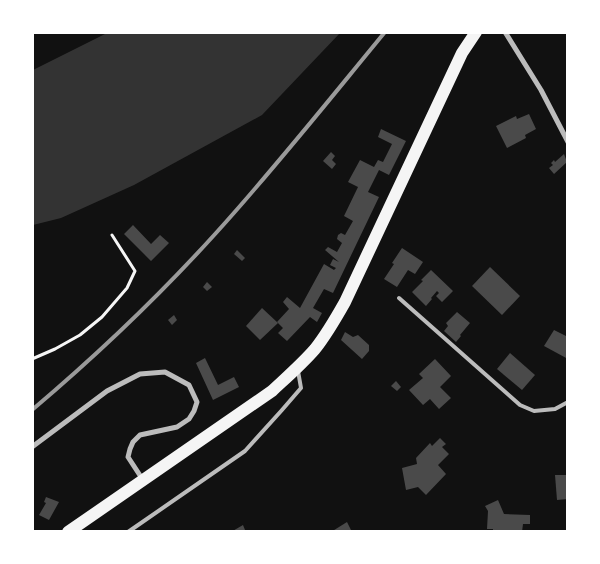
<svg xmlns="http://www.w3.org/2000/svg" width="600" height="564" font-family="'PT Sans',sans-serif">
<rect width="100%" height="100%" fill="#111"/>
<polygon fill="#333" points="107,33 107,32 340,33 262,115 134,185 61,218 33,225 33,70"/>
<g fill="#4a4a4a">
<polygon points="529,114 536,129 525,135 526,138 507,148 496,126 516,116 517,119"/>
<polygon points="381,129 406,141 389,175 379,170 368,192 379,197 333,293 324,289 313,308 322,313 317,322 310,317 287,341 278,333 283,328 277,322 289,309 283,302 287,297 300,308 324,264 334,270 336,268 330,265 333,259 339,262 325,250 328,247 337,252 342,243 337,239 338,235 341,233 345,235 353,221 344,216 358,187 348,182 360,160 374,167 378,160 383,162 392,144 378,137"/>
<polygon points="331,152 335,156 332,160 336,164 332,169 323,161"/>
<polygon points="564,154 567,162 554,174 549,168 553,165 551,163 554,160 555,162"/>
<polygon points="133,225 151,244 160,235 169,243 151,261 124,234"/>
<polygon points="402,248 423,262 415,274 408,270 397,287 384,279 394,264 392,263"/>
<polygon points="237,250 245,258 242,261 234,254"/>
<polygon points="490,267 520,296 502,315 472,286"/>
<polygon points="431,270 453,291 442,302 436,296 439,293 437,291 431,298 432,299 426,306 412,292 423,281 421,280"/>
<polygon points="207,282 212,287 207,291 203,287"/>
<polygon points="262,308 278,323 260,340 246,326"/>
<polygon points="457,312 470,323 460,335 461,336 456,342 444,331 448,326 446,323"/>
<polygon points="174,315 177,320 172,325 168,320"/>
<polygon points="554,330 568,337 568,359 544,346"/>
<polygon points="345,332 353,337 358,335 369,345 369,351 362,359 341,340"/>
<polygon points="510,353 535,375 522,390 497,369"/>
<polygon points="205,358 218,385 234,377 239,387 213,400 196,363"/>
<polygon points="435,359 451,376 440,387 451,398 439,409 430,399 423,405 409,390 423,378 419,374"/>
<polygon points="396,381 401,387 397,391 391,386"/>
<polygon points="440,438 446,444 442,447 449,454 438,465 446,474 426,495 418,487 406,490 402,468 417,464 416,458 430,443 432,446"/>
<polygon points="555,475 568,475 568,499 557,500"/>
<polygon points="46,497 59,502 49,520 39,515 46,503 44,502"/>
<polygon points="498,500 504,514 530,515 530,524 523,524 522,532 493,532 493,529 487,529 488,511 485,506"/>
<polygon points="347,522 352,532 331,532"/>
<polygon points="243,525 245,530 242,532 231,532"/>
</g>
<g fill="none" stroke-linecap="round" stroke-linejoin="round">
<polyline stroke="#f5f5f5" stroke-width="3" points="32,359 55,349 80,335 102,317 127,288 135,271 112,235"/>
<g stroke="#bcbcbc" stroke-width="4">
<polyline points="399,298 520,405 534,411 555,409 568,402"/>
<polyline points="128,532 245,451 282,410 301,388 298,371"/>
</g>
<g stroke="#bcbcbc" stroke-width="5">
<polyline points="505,32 541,90 568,142"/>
<polyline points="32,447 107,391 140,374 165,372 189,385 197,402 194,411 189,419 177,427 140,435 133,442 130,449 128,457 143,480"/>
</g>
<path stroke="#f5f5f5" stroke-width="12" d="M68,532L272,391C287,377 302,364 315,349C327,334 336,318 345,302L462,53L476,32"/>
<path stroke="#9a9a9a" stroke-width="4" d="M32,410C97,355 159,296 216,233C275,168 329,100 385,32"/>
</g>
<rect width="600" height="564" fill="none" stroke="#ffffff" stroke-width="68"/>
</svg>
